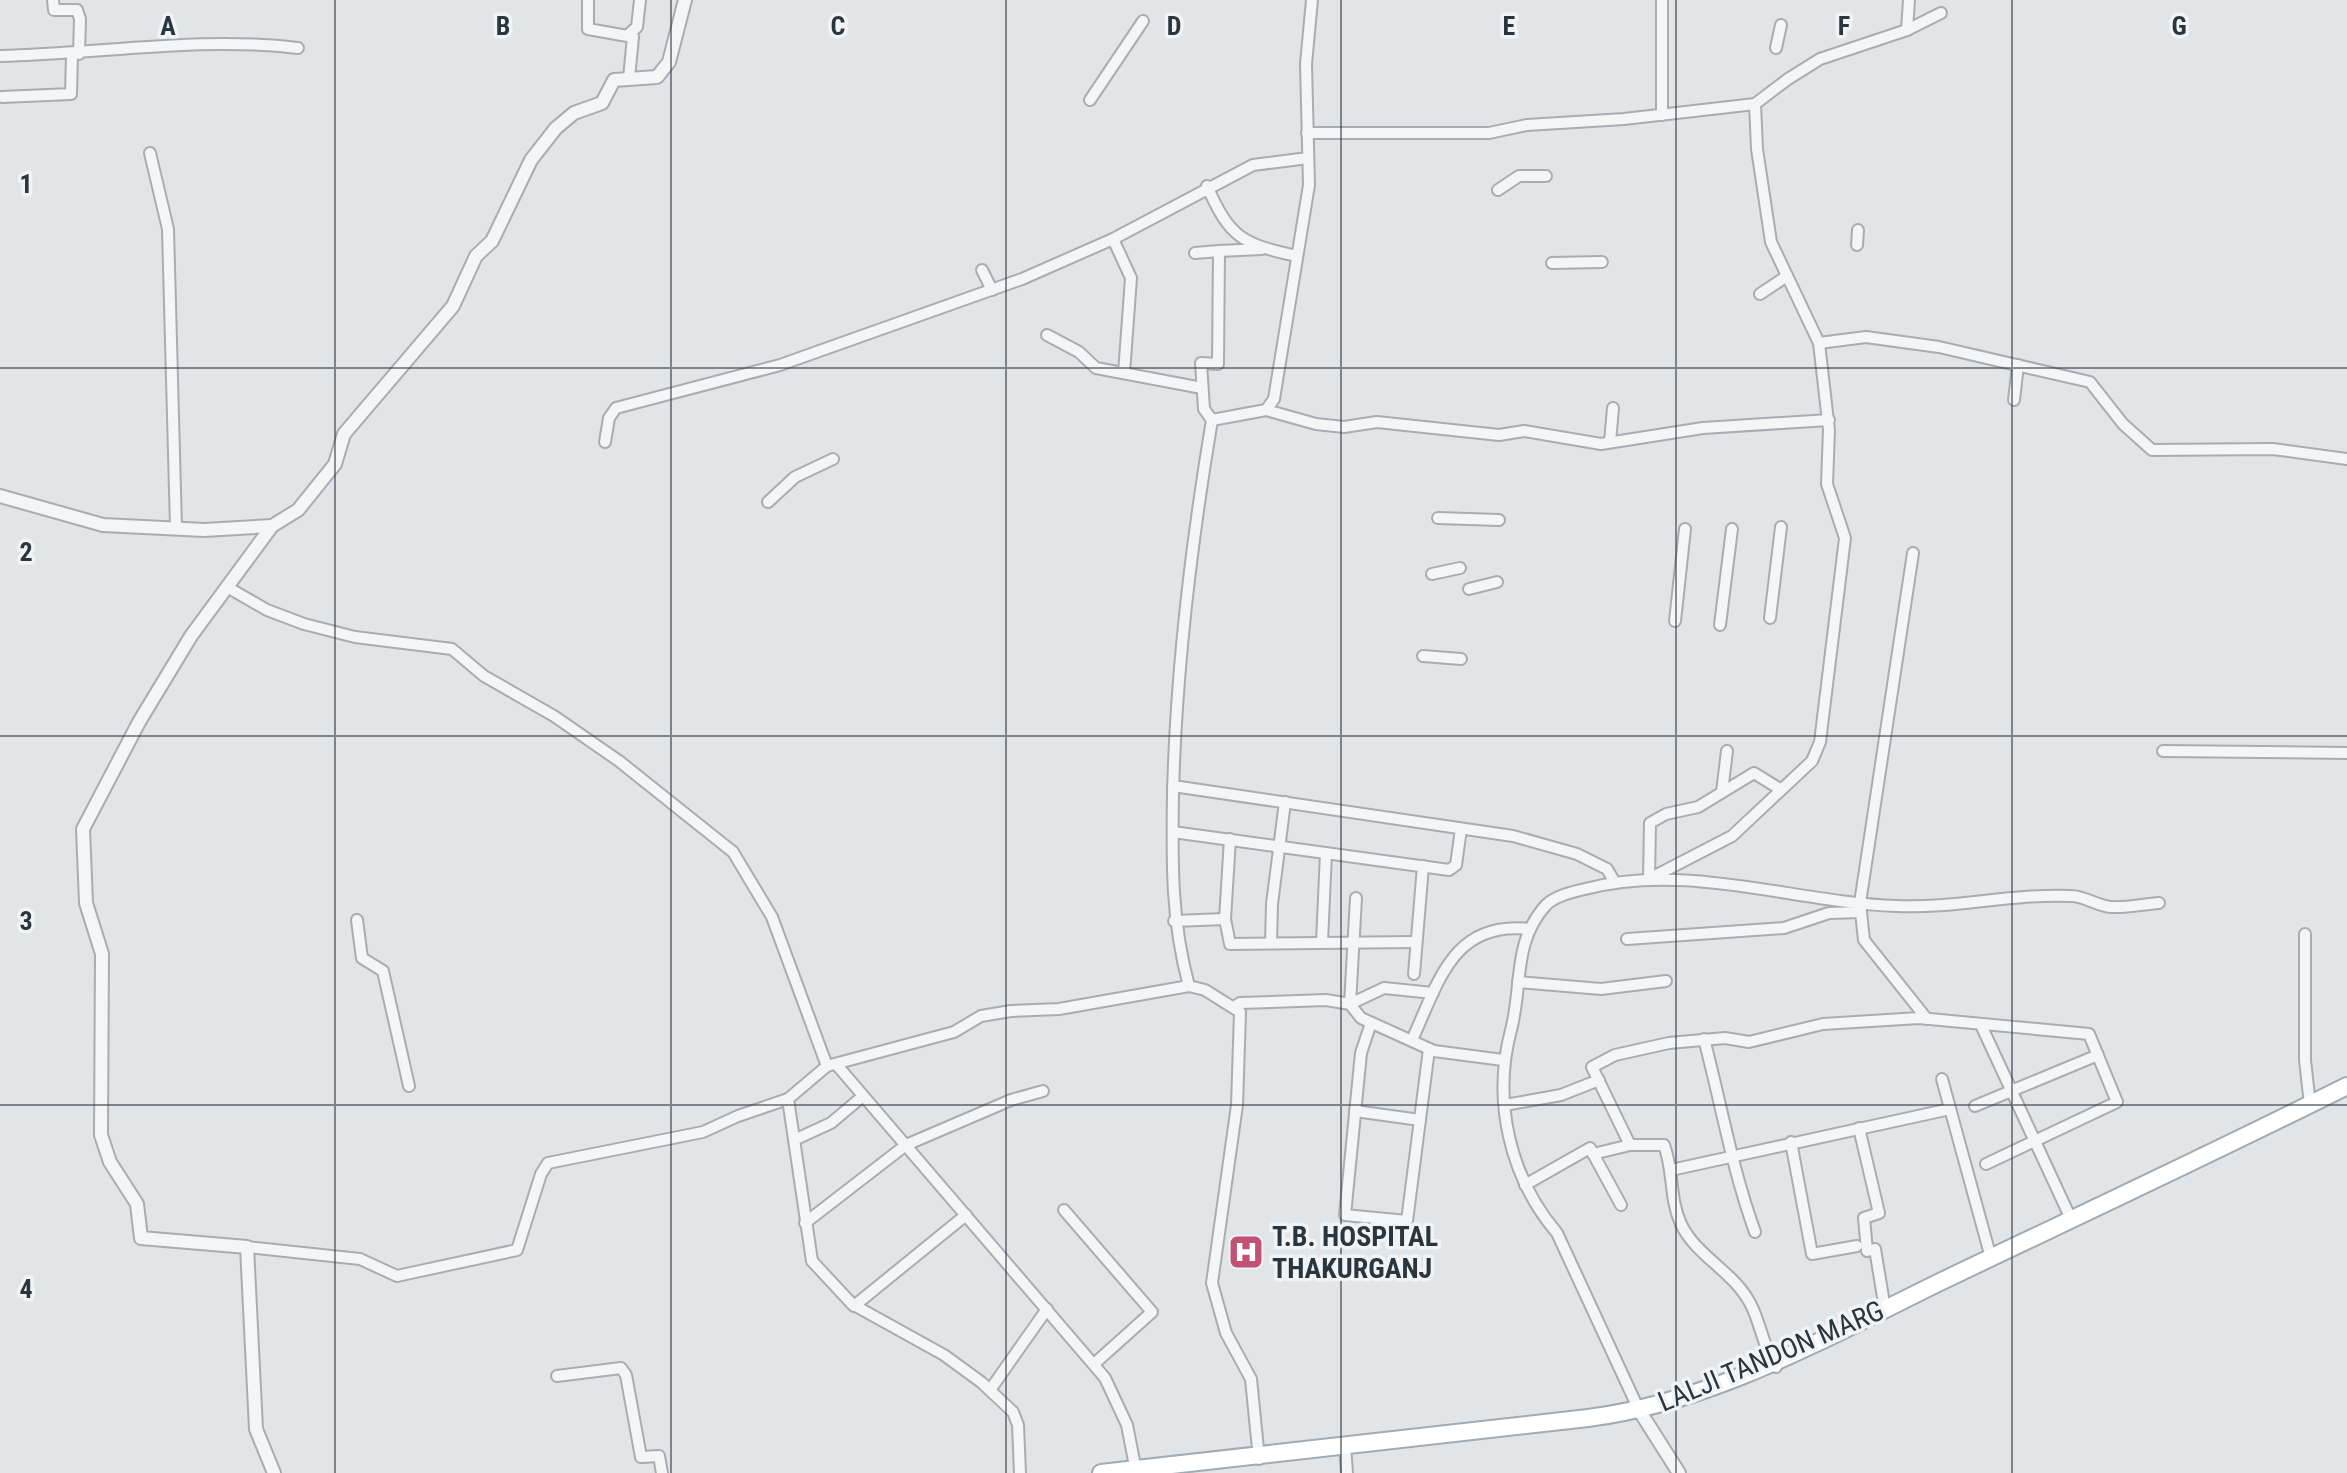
<svg xmlns="http://www.w3.org/2000/svg" width="2347" height="1473" font-family="'Roboto Condensed',sans-serif">
<rect width="100%" height="100%" fill="#e1e5e8"/>
<g fill="none" stroke-linecap="round" stroke-linejoin="round">
<defs>
<g id="minor">
<polyline points="53,0 54,10 77,10 80,19 79,54"/>
<polyline points="588,0 588,29 633,37 629,78"/>
<polyline points="1662,0 1662,115"/>
<polyline points="1907,30 1941,13"/>
<polyline points="629,34 637,27 640,0"/>
<polyline points="1776,48 1781,25"/>
<path d="M0,56C99,54 200,36 298,48"/>
<polyline points="2,97 71,94 72,54"/>
<polyline points="1090,100 1143,21"/>
<polyline points="1755,104 1757,149 1771,242 1819,343 1829,430 1827,484 1845,538 1820,742 1812,761 1732,836 1649,879 1650,823 1666,814 1698,807 1754,773 1780,789"/>
<polyline points="1307,133 1489,133 1527,125 1624,119 1755,104 1788,79 1820,59 1907,30 1909,0"/>
<polyline points="150,153 168,229 176,528"/>
<path d="M1207,186C1230,238 1242,244 1297,256"/>
<polyline points="1498,190 1519,176 1546,176"/>
<polyline points="1113,239 1131,278 1124,373"/>
<polyline points="1857,245 1858,230"/>
<polyline points="1219,251 1262,249"/>
<polyline points="1195,253 1219,251 1218,364 1201,363 1204,409 1212,420"/>
<polyline points="1552,263 1602,262"/>
<polyline points="982,270 992,290"/>
<polyline points="1760,294 1787,276"/>
<polyline points="1047,335 1079,352 1096,368 1202,388"/>
<polyline points="1819,343 1866,337 1939,347 2090,382 2123,424 2152,450 2273,449 2347,459"/>
<polyline points="2014,400 2018,365"/>
<polyline points="1266,410 1316,424 1344,427 1377,422 1499,435 1524,431 1601,444 1703,428 1829,420"/>
<polyline points="605,442 609,418 616,408 780,365 1022,279 1113,239 1253,165 1308,158"/>
<polyline points="1610,442 1613,408"/>
<polyline points="768,502 795,477 833,459"/>
<polyline points="1438,518 1499,520"/>
<polyline points="1913,553 1860,903 1864,940 1927,1019"/>
<polyline points="1432,574 1460,568"/>
<polyline points="227,587 267,610 304,624 355,637 452,649 484,676 554,716 619,761 733,852 772,917 827,1066"/>
<polyline points="1469,589 1497,582"/>
<polyline points="1770,618 1781,527"/>
<polyline points="1675,621 1685,529"/>
<polyline points="1720,625 1732,529"/>
<polyline points="1423,656 1461,659"/>
<polyline points="2163,751 2347,753"/>
<polyline points="1173,786 1513,836 1577,854 1607,869 1614,881"/>
<polyline points="1722,792 1727,751"/>
<polyline points="1173,832 1449,870 1456,865 1461,829"/>
<polyline points="1225,919 1230,839"/>
<polyline points="357,920 362,958 383,971 409,1086"/>
<polyline points="1174,921 1225,919 1230,944 1416,942"/>
<polyline points="2305,934 2305,1060 2310,1105"/>
<polyline points="1627,939 1784,928 1829,913 1861,912"/>
<polyline points="1322,942 1326,853"/>
<polyline points="1271,943 1272,904 1285,802"/>
<polyline points="1414,974 1423,866"/>
<polyline points="1518,982 1601,989 1666,981"/>
<path d="M1189,986C1171,920 1172,862 1173,794C1176,668 1191,545 1212,420L1266,410L1274,399L1309,185L1306,64L1312,0"/>
<polyline points="1350,1004 1356,898"/>
<polyline points="1350,1004 1384,988 1433,993"/>
<polyline points="1234,1007 1240,1003 1326,1000 1350,1004 1361,1018 1434,1051 1503,1060"/>
<polyline points="1371,1023 1361,1053 1345,1215 1407,1221 1429,1049"/>
<polyline points="1981,1025 2071,1219"/>
<path d="M1704,1039C1721,1103 1732,1169 1755,1232"/>
<path d="M1412,1040C1439,981 1453,920 1530,929"/>
<polyline points="836,1064 1105,1378 1127,1425 1136,1471"/>
<polyline points="1942,1079 1991,1258"/>
<polyline points="1505,1105 1561,1095 1599,1080"/>
<polyline points="1975,1106 2098,1055"/>
<polyline points="1355,1111 1420,1120"/>
<polyline points="1859,1128 1879,1213 1864,1218 1867,1251 1875,1249 1885,1309"/>
<polyline points="794,1140 831,1123 863,1096"/>
<polyline points="1791,1142 1812,1254 1857,1246"/>
<polyline points="1630,1145 1592,1067 1615,1055 1669,1043 1725,1038 1749,1042 1823,1024 1919,1018 2089,1034 2117,1102 1986,1164"/>
<path d="M1593,1154L1630,1145H1664C1674,1171 1669,1198 1681,1224C1696,1256 1733,1271 1750,1303C1761,1323 1763,1348 1776,1367"/>
<polyline points="1671,1170 1950,1109"/>
<polyline points="1525,1185 1590,1148 1621,1205"/>
<polyline points="1064,1210 1152,1312 1094,1364"/>
<polyline points="805,1223 906,1145 1011,1100 1043,1091"/>
<polyline points="247,1247 360,1259 397,1276 517,1250 541,1174 548,1163 703,1132 738,1116 788,1099"/>
<polyline points="854,1306 966,1215"/>
<polyline points="557,1376 621,1368 626,1375 641,1457 659,1456 662,1473"/>
<polyline points="990,1390 1047,1309"/>
<path d="M1639,1410L1557,1233C1510,1178 1492,1101 1511,1030C1523,985 1512,943 1546,905C1555,896 1572,892 1585,889C1687,862 1793,902 1896,906C1955,909 2012,893 2071,896C2085,896 2097,906 2111,907C2127,908 2144,904 2159,903"/>
<polyline points="1345,1445 1347,1473"/>
<polyline points="1020,1473 1018,1425 1013,1412 981,1382 944,1355 852,1304 812,1261 788,1099 827,1066 954,1032 981,1016 1011,1011 1059,1009 1189,986 1205,990 1240,1012 1237,1105 1212,1283 1226,1333 1251,1379 1259,1459"/>
</g>
<g id="tertiary">
<polyline points="0,496 103,525 204,530 272,526"/>
<polyline points="1639,1410 1679,1473"/>
<polyline points="274,1473 256,1429 247,1247 141,1238 137,1204 110,1162 101,1135 102,954 86,903 83,829 139,722 191,636 272,526 298,510 335,464 344,434 453,306 476,256 492,241 531,160 556,128 574,113 602,103 614,80 657,77 669,62 685,0"/>
</g>
<path id="primary" d="M1101,1473L1588,1418C1714,1402 1829,1336 1942,1281C2078,1216 2213,1153 2347,1086"/>
</defs>
<use href="#minor" stroke="#a7adb2" stroke-width="14"/>
<use href="#tertiary" stroke="#a7adb2" stroke-width="16"/>
<use href="#primary" stroke="#a1abb3" stroke-width="20"/>
<use href="#minor" stroke="#f3f5f7" stroke-width="10"/>
<use href="#tertiary" stroke="#f3f5f7" stroke-width="12"/>
<use href="#primary" stroke="#fff" stroke-width="16"/>
</g>
<path fill="none" stroke="#2b353e" stroke-width="2" stroke-opacity="0.55" d="M335,0V1473M671,0V1473M1006,0V1473M1341,0V1473M1676,0V1473M2012,0V1473M0,368H2347M0,736H2347M0,1105H2347"/>
<defs>
<symbol id="hospital-square" viewBox="-11 -11 22 22"><rect x="-9" y="-9" width="18" height="18" rx="4" fill="#c25275" stroke="#f0f4f6"/><path d="M-5-5h3v3.5h4V-5h3V5h-3V1.5h-4V5h-3Z" fill="#fff"/></symbol>
</defs>
<g fill-rule="evenodd">
<use href="#hospital-square" x="1226" y="1232" width="40" height="40"/>
</g>
<g text-anchor="middle" dominant-baseline="central" stroke-width="7" stroke-linejoin="round" paint-order="stroke">
<g font-size="28" font-weight="bold" fill="#2b353e" stroke="#f0f4f6" text-anchor="start">
<text x="1272" y="1236">T.B. HOSPITAL<tspan x="1272" dy="32">THAKURGANJ</tspan></text>
</g>
<g font-size="28" fill="#2b353e" stroke="#f0f4f6">
<text transform="translate(1771 1356) rotate(-23)">LALJI TANDON MARG</text>
</g>
</g>
<g font-size="26" text-anchor="middle" font-weight="bold" fill="#2b353e" stroke="#f0f4f6" stroke-width="7" stroke-linejoin="round" paint-order="stroke">
<text x="168" y="35">A</text>
<text x="503" y="35">B</text>
<text x="838" y="35">C</text>
<text x="1174" y="35">D</text>
<text x="1509" y="35">E</text>
<text x="1844" y="35">F</text>
<text x="2179" y="35">G</text>
<text x="26" y="193">1</text>
<text x="26" y="561">2</text>
<text x="26" y="930">3</text>
<text x="26" y="1298">4</text>
</g>
</svg>
